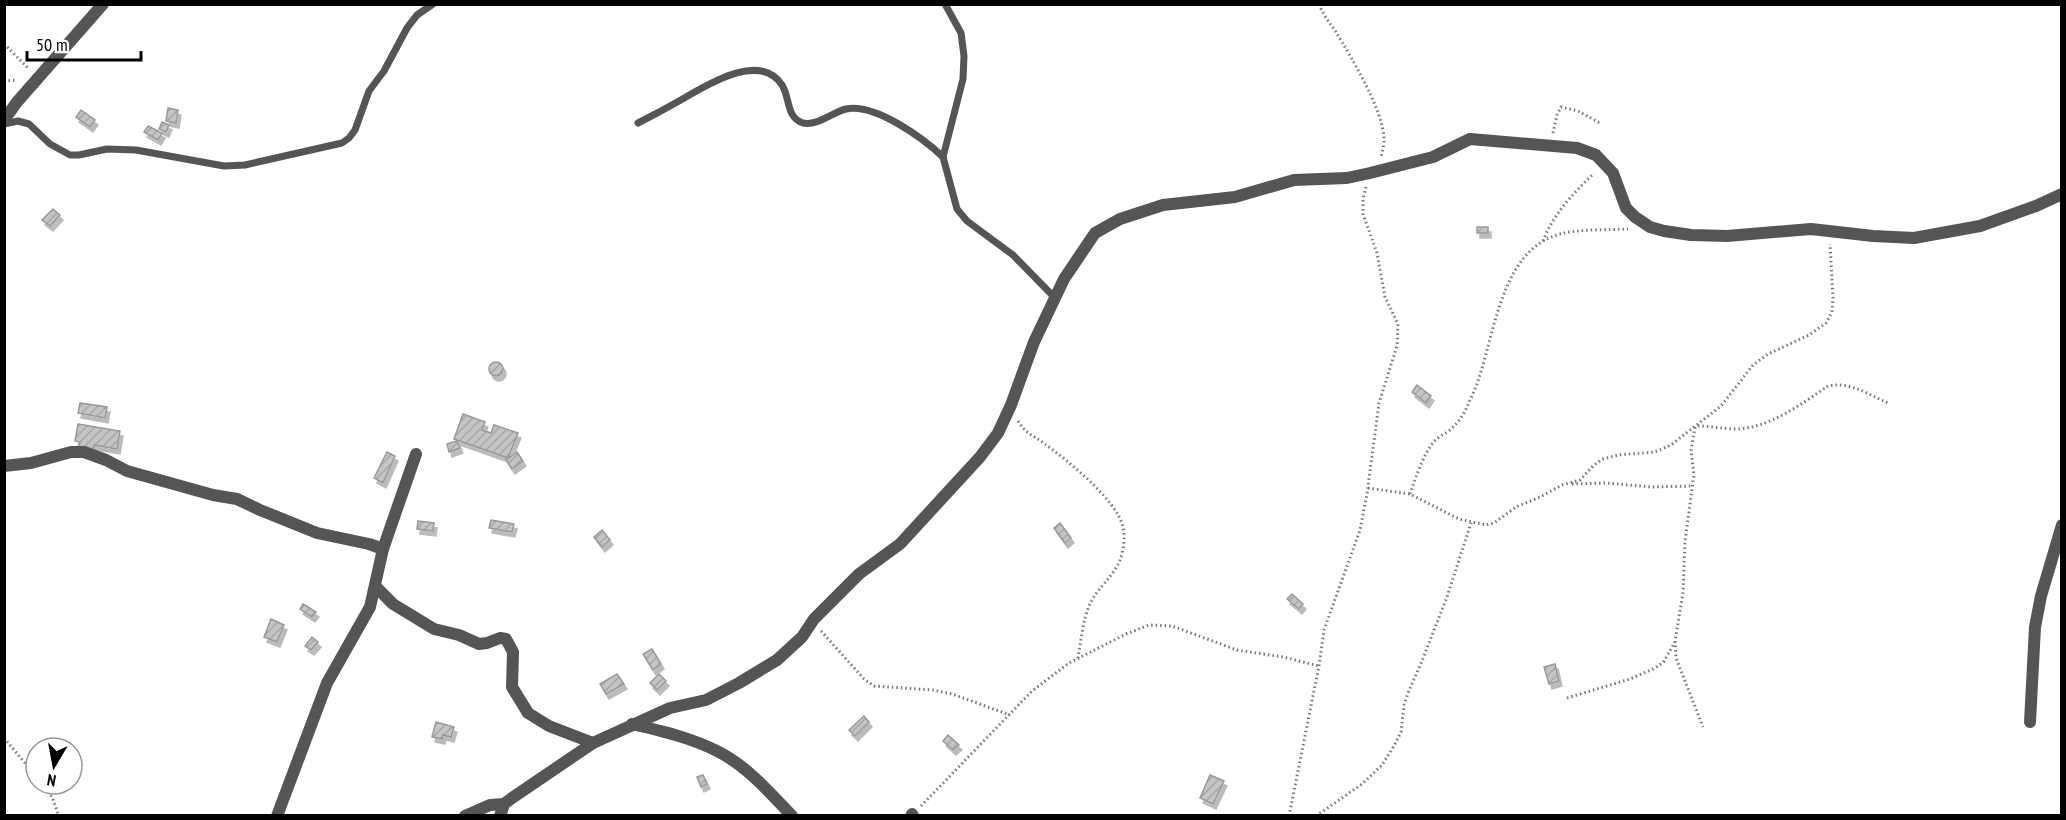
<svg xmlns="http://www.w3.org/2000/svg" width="2066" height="820" font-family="'PT Sans Narrow',sans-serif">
<defs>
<pattern id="building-hatch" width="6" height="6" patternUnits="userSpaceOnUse" patternTransform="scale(1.5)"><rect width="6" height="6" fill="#c4c4c4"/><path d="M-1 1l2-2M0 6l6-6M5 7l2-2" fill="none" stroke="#a7a7a7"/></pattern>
<filter id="shadow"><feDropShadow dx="3" dy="5" stdDeviation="0" flood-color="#0004"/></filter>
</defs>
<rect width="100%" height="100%" fill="#fff"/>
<g fill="url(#building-hatch)" stroke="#999" stroke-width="1.5" filter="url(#shadow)">
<polygon points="168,108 178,110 176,123 166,121"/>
<polygon points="81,110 95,120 90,127 76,117"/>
<polygon points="162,122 169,125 166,132 159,129"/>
<polygon points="148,126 162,133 158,140 144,132"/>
<polygon points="53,209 60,215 50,226 42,220"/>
<rect x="1477" y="227" width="11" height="6"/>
<circle cx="496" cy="369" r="7"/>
<polygon points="1417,385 1431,396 1426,403 1412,392"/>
<polygon points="80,403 107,407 105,418 78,413"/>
<polygon points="463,414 485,422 482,430 491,433 494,425 518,433 508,458 454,439"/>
<polygon points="78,424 120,431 117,449 94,445 94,450 79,448 80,442 75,441"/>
<polygon points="457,441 460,448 449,452 447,444"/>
<polygon points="387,452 395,456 383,483 374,478"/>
<polygon points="517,452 523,461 512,469 506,460"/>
<polygon points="491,520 514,524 512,532 489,528"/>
<polygon points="418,521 434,523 433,531 417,529"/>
<polygon points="1060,523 1071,538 1065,543 1054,528"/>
<polygon points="602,530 610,540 602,547 594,537"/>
<polygon points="1292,594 1303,604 1299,609 1287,599"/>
<polygon points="303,604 316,612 312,617 300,609"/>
<polygon points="271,619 284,625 277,642 264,637"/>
<polygon points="312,637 318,642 311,650 305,646"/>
<polygon points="652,649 661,664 653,670 643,654"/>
<polygon points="1555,664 1559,681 1549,684 1544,667"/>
<polygon points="617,674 624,684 606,694 600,684"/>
<polygon points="659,674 666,681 657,690 650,683"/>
<polygon points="864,716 869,722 855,736 849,730"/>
<polygon points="436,722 454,727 451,737 443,735 442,739 432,737"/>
<polygon points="948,735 959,745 953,750 943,741"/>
<polygon points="703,775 707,784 701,787 697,777"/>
<polygon points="1210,775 1224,781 1213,804 1200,798"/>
</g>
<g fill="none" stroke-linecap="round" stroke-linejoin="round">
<g stroke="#777" stroke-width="3" stroke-dasharray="1.5 3" stroke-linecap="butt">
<path d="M1319,4C1323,15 1330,23 1336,32C1351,57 1384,111 1384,140C1384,146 1382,152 1381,158"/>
<polyline points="4,44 29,69"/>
<polyline points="4,81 17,80"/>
<polyline points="1553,133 1557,115 1561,107 1578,111 1600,123"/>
<path d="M1543,241C1553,214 1574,193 1594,173"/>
<path d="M1018,421C1025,433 1034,436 1045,444C1067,460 1117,500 1123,527C1125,536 1124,545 1122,554C1116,576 1098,586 1090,604C1083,618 1081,642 1078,658"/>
<path d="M1698,426C1710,426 1723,429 1736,429C1770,428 1801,404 1828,386C1850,381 1869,395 1888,403"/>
<polyline points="1695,427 1691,451 1694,475 1685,541 1683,593 1675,641 1676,658 1703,727"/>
<polyline points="1572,484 1606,483 1651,487 1693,486"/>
<polyline points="1368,488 1410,494 1459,519 1486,525 1494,523 1516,507 1540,497 1562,485 1580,480 1594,465 1603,459 1618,455 1655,452 1671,445 1721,406 1753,365 1768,354 1809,335 1826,323 1832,312 1833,297 1830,244"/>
<path d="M1410,494C1416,477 1422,458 1432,444C1437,436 1447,434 1453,427C1461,420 1466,410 1470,400C1495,352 1494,252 1560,234C1579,229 1607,230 1628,229"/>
<polyline points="821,631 864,679 874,686 933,690 952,694 1010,715"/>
<polyline points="1567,698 1630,679 1653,669 1663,663 1675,642"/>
<polyline points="4,738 36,776"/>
<polyline points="43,784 52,797 59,816"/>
<polyline points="921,806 1032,691 1069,663 1126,634 1149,625 1172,626 1237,650 1283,657 1319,666"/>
<polyline points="1289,816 1319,666 1324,630 1360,530 1367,494 1379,403 1397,346 1398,324 1385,297 1377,253 1363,214 1363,199 1366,187"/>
<polyline points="1316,816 1362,784 1382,765 1394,746 1401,732 1404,705 1408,693 1422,661 1447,597 1471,523"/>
</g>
<g stroke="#555" stroke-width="7">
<polyline points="945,4 961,33 964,56 963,79 943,157 957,209 967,221 1013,255 1055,298"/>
<path d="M638,123C652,116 665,109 679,101C704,87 759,50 782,85C790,97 786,118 803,123C818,126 833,112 846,109C875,103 923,138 943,157"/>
<polyline points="4,124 18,121 29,124 50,144 70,155 79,155 107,149 136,150 224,166 245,165 342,143 349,138 355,130 369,91 384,71 407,28 417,15 433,4"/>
</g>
<g stroke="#555" stroke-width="12">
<polyline points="4,120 17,102 103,4"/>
<polyline points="4,466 31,463 71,452 84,452 106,460 127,471 213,495 237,499 260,510 317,533 369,544 383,549"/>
<polyline points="376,587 393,604 434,629 459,635 479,644 487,643 500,638 506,639 513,652 512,687 528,713 549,726 593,743"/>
<polyline points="2030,722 2035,627 2041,596 2062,525"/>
<path d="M632,724C662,731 692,738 719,752C748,767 770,793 792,816"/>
<polyline points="912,814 913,816"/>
<polyline points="277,816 327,683 370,607 383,549 416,454"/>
<polyline points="465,816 490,805 504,804"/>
<polyline points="500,816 504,804 512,798 593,743 670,708 706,700 739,683 777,660 802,637 814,619 859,574 900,544 980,457 998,433 1011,405 1034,342 1064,279 1095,233 1120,219 1163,205 1235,197 1294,180 1347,178 1370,173 1433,157 1470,139 1577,148 1596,155 1613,173 1626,208 1635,217 1650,227 1664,231 1691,235 1727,236 1811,229 1873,236 1914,238 1980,226 2036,206 2062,194"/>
</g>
</g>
<rect width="2066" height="820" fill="none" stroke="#000000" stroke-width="12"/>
<g transform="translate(54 766) rotate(190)"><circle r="28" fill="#ffffff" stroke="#999999" stroke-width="1.5"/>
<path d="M0-4.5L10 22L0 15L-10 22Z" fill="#000000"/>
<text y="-9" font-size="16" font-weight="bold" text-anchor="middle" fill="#000000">N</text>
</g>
<path d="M27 51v9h114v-9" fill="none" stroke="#000000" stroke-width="3"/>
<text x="36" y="51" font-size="18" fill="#000000" stroke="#ffffff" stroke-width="4.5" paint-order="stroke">50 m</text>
</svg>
